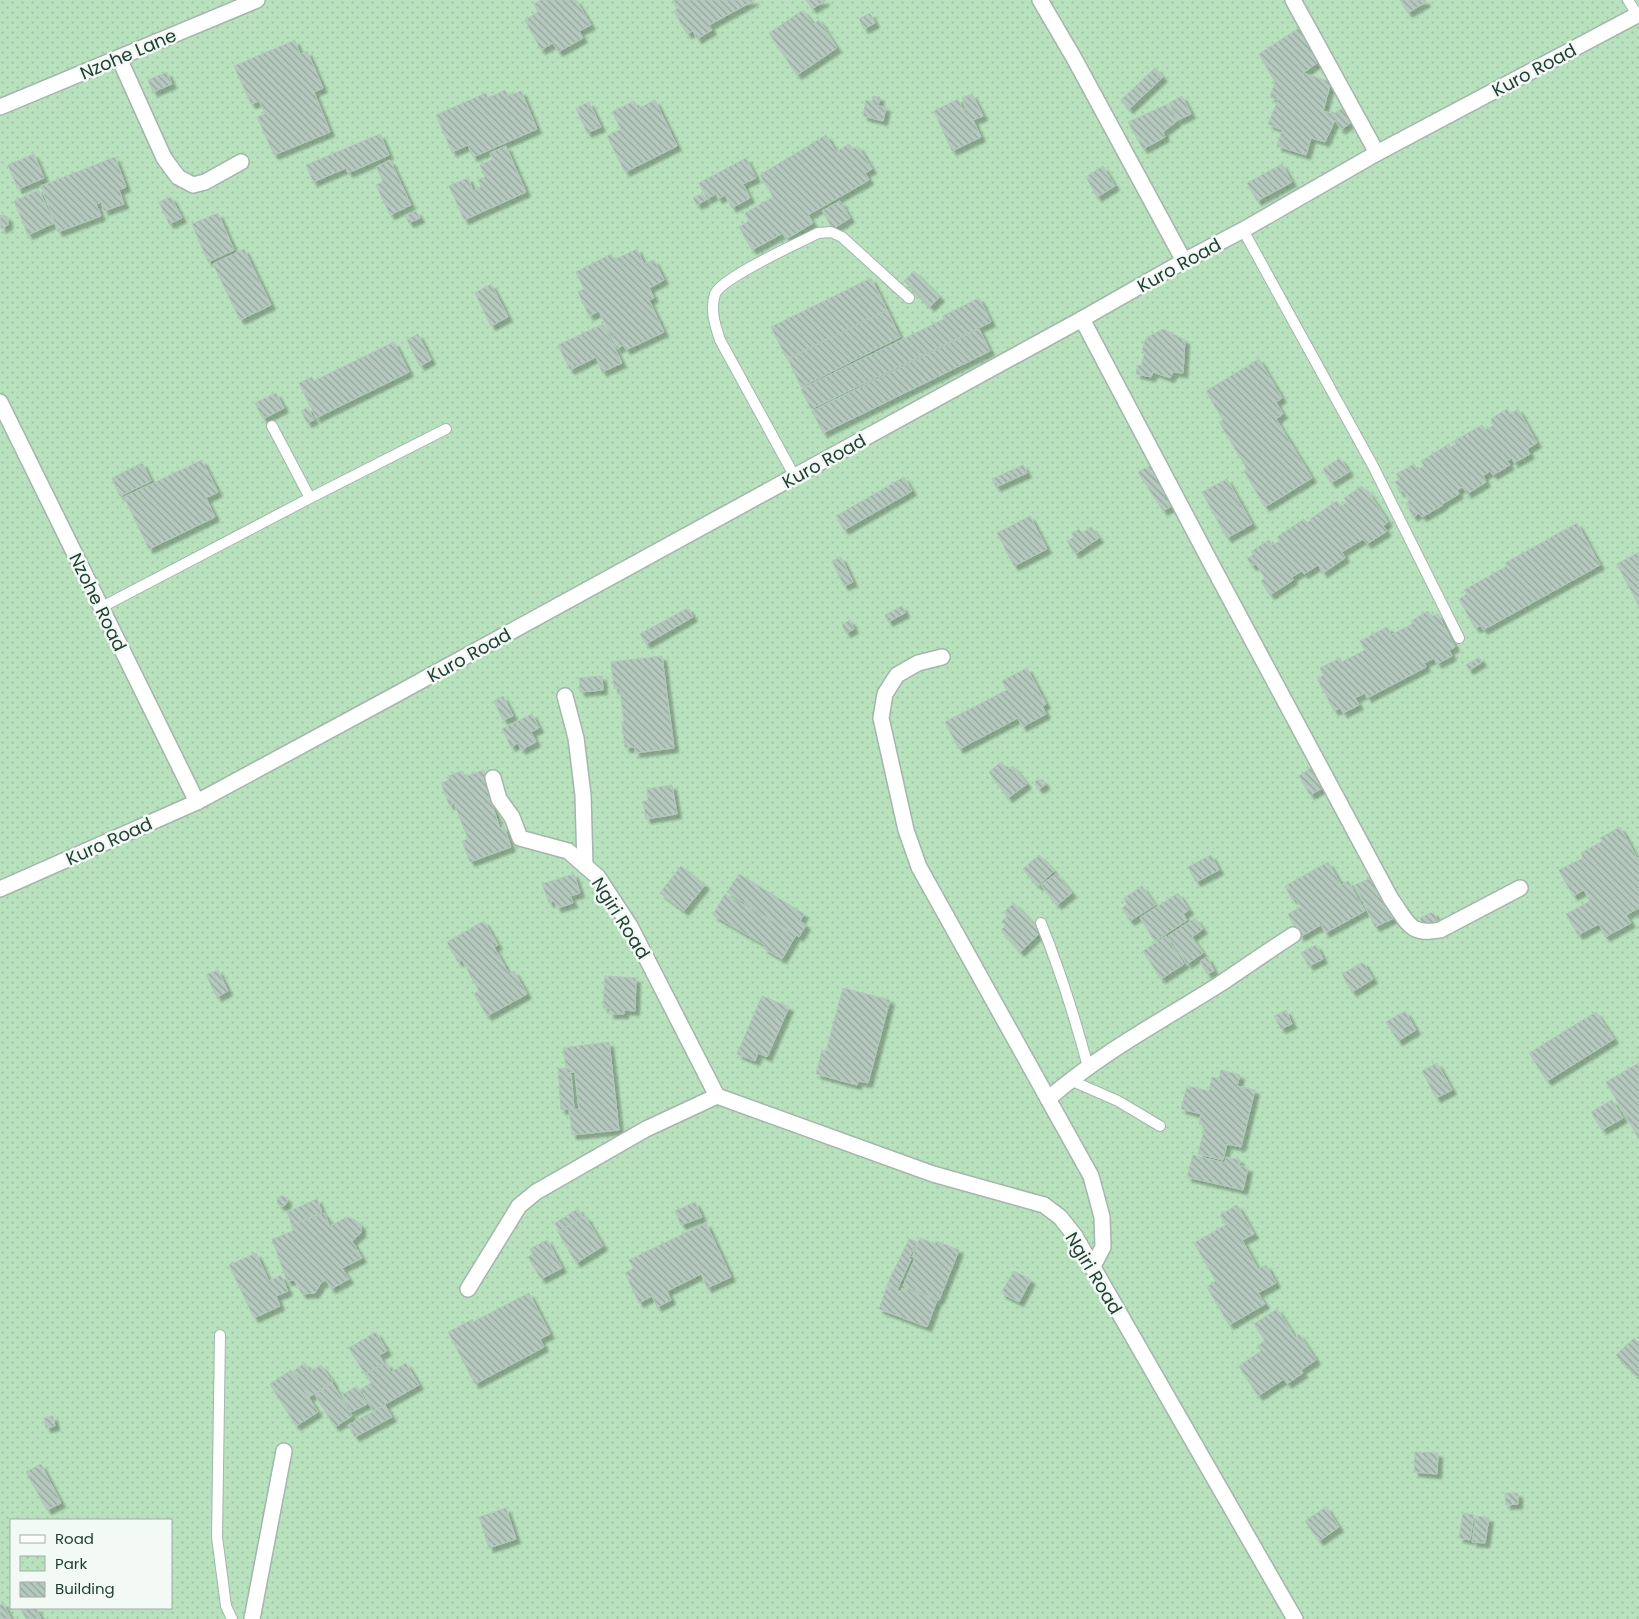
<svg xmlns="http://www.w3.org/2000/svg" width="1639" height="1619" font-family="Poppins,sans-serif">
<defs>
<pattern id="park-dots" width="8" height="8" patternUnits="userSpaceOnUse" patternTransform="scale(1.25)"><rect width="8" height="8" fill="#b8e1bd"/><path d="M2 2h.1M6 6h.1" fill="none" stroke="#9ec2a3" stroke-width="1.8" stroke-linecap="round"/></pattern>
<pattern id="building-back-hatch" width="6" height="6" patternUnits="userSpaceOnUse" patternTransform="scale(1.25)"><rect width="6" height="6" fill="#b6c9bf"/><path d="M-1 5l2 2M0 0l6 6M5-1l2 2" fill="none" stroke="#94a59c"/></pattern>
<filter id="shadow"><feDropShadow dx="4.5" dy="4.5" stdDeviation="1" flood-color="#0004"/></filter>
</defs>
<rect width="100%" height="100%" fill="#e2ede6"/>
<path fill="url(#park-dots)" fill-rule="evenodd" d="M0,0H1639V1619H0ZM11,1520H171V1608H11Z"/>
<g fill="url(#building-back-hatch)" stroke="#b3c8bc" filter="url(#shadow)">
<polygon points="541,0 576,0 591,25 579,31 583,38 558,52 553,43 541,50 525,20 538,12 534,4"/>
<polygon points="673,0 755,0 709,25 712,30 697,39 693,31 687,34 674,11 677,9"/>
<polygon points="806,0 826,0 812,9"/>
<polygon points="1400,0 1425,0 1426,2 1408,13"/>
<polygon points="803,10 813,24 819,20 837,48 797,75 769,33"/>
<polygon points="870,13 875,23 864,29 859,19"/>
<polygon points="1302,26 1321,60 1303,73 1331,82 1323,111 1333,114 1346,106 1354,120 1341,130 1335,120 1325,142 1311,138 1306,155 1277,146 1282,130 1268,124 1278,100 1270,97 1275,82 1259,54"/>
<polygon points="295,40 300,54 307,51 323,88 314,92 330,132 274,155 257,117 265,114 259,101 251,104 234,66"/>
<polygon points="1155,68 1163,77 1129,109 1121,100"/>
<polygon points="167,72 172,84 153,92 148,80"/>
<polygon points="505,90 508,96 521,91 537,129 473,157 468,145 452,152 436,115 486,93 488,98"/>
<polygon points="972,94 983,116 973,120 981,137 952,151 934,111 958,99 963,110 967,108 962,98"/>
<polygon points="873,96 880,97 878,106 886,107 883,121 863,116 866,100 872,102"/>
<polygon points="1182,96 1191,114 1178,120 1169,103"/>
<polygon points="655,100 677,146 625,172 607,136 621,129 612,112 634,101 638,109"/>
<polygon points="589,102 601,127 587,133 576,108"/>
<polygon points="1168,104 1177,121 1163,132 1165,137 1143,149 1128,122"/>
<polygon points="380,134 389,155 348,173 346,168 313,182 306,165"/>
<polygon points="826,135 836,152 849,144 853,149 858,146 872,169 865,173 869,180 808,215 813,223 786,239 783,233 752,250 739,227 749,221 745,213 773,197 760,175"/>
<polygon points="506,146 526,192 464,220 449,186 468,178 473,191 481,187 478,180 485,177 480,165 493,159 490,153"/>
<polygon points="34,154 44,178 18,189 8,165"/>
<polygon points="115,157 126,187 119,190 124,204 104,211 101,202 96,204 101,216 58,232 41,186"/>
<polygon points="746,158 756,178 743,184 750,198 732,208 725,195 718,199 716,194 707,199 699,183"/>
<polygon points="390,160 411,205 390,215 376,185 383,181 376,167"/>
<polygon points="1282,164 1292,182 1257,201 1247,183"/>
<polygon points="1103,166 1115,186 1097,197 1086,177"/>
<polygon points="39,190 54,223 28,235 14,201"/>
<polygon points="702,194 706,200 697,205 693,198"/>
<polygon points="171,197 182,218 169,224 159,202"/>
<polygon points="840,201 850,218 833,229 822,211"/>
<polygon points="416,211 420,218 409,223 405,216"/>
<polygon points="218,213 234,250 208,262 192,224"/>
<polygon points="0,215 6,216 8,220 8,225 1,229"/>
<polygon points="244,249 271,305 240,320 213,264"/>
<polygon points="637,249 644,264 654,260 664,280 649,288 654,298 649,300 664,332 626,350 623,345 617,349 599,311 589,316 578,292 584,289 576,272 611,254 614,260"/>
<polygon points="914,271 940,297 930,307 904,281"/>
<polygon points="871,278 887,310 787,359 771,327"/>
<polygon points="491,284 508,317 491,326 475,293"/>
<polygon points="979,298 991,322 811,409 801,389 944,319 943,316"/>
<polygon points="887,310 900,337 801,387 788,359"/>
<polygon points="603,324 622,363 602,372 596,357 570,370 558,345"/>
<polygon points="979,329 990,351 823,433 812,411"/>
<polygon points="1163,329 1185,340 1183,373 1173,372 1170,378 1153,372 1151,377 1136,374 1137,365 1141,366 1145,352 1142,350 1146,338"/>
<polygon points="418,334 431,360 420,366 407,340"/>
<polygon points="394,342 409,372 316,418 299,383 312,377 314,381"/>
<polygon points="1259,359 1282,398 1276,402 1283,414 1276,419 1312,478 1265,507 1244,471 1247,469 1219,422 1223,420 1206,391"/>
<polygon points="276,393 284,408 263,419 255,403"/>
<polygon points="308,407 314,420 307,423 301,411"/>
<polygon points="1507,409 1510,414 1518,409 1537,443 1527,449 1530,454 1514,463 1512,458 1507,461 1510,465 1493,475 1490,471 1483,476 1486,482 1467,494 1463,487 1457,490 1459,494 1442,504 1443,505 1422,517 1419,513 1413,517 1406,503 1409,501 1403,491 1400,493 1395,482 1400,479 1396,474 1414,464 1417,470 1424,466 1421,461 1449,444 1451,447 1456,444 1454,441 1482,425 1485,430 1494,425 1491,419"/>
<polygon points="1340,458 1349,472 1331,483 1323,469"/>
<polygon points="202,460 218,492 206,498 215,517 149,549 124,497"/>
<polygon points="142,463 151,481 120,496 112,478"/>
<polygon points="1023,465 1027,473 996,487 992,479"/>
<polygon points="1151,465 1175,504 1163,511 1138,472"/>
<polygon points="904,477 912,491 844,530 836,516"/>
<polygon points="1227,479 1252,524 1227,538 1202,492"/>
<polygon points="1362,486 1366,492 1368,491 1388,522 1383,526 1387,531 1367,544 1363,539 1342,552 1345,558 1323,573 1318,565 1304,574 1302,571 1292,577 1293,580 1270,595 1261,581 1265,578 1256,564 1252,566 1247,559 1254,554 1252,551 1269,540 1272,545 1280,541 1277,537 1304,519 1307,523 1311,520 1310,519 1337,501 1340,507 1347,502 1344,498"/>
<polygon points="1030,516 1047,549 1014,566 997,533"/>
<polygon points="1577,523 1600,565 1483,630 1481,626 1475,628 1459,599 1467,594 1464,590 1507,566 1505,563"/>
<polygon points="1091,527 1099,538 1075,554 1067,541 1074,537 1072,534 1079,529 1082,533"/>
<polygon points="1639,552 1639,606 1617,564"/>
<polygon points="841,557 853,582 844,586 832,561"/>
<polygon points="902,606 905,613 888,622 885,615"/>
<polygon points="688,608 693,617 646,644 640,634"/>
<polygon points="1428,611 1431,617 1438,614 1455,647 1449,650 1452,656 1437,664 1434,658 1424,663 1426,667 1367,698 1365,693 1355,698 1359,705 1343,713 1340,708 1334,711 1317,678 1324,675 1320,668 1340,658 1342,662 1365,650 1360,641 1387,627 1391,635 1412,624 1411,621"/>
<polygon points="850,620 854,629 846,633 842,625"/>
<polygon points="662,656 674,748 635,753 635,747 625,748 622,725 624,725 620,688 614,689 611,662"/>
<polygon points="1479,657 1482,662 1469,670 1466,665"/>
<polygon points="1027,668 1046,704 1042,706 1046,714 1022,727 1018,718 959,749 945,722 1007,690 1002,681"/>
<polygon points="602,676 603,690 580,692 579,678"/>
<polygon points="503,696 513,716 503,720 494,701"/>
<polygon points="532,714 539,728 531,732 536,742 521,750 518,743 511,747 502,729"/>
<polygon points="1001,762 1007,770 1013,766 1027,784 1008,798 989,772"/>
<polygon points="1314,766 1326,786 1310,795 1299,776"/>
<polygon points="484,770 492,792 488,793 500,828 504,826 511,847 470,862 462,841 468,839 454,803 449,805 441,783 449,780 448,776 462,771 464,777"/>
<polygon points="1036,780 1043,780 1045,785 1039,789 1035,785"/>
<polygon points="672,785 677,814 646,819 643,801 648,801 647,789"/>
<polygon points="1620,827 1637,858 1639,857 1639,908 1626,915 1631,923 1605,937 1599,924 1578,935 1566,914 1590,901 1584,890 1573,896 1559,870 1583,858 1581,853 1603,841 1600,838"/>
<polygon points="1039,855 1054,871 1038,886 1023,869"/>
<polygon points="1211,855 1219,870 1196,882 1188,867"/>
<polygon points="1328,862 1341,885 1348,881 1365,911 1325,933 1321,925 1300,937 1288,914 1301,907 1295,898 1292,899 1285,886"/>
<polygon points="681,866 705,885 684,911 660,893"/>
<polygon points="574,874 580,893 570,896 573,903 557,908 554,901 549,903 542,884"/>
<polygon points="739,874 804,914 800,921 806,925 799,937 727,892"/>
<polygon points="1056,874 1072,893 1057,905 1041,885"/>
<polygon points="1377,875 1396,917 1375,927 1355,885"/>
<polygon points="1142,886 1155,905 1130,921 1122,908 1127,904 1124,898"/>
<polygon points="1178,893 1189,910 1183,914 1187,920 1155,941 1140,918"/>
<polygon points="725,894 796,935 782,959 763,948 765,945 713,915"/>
<polygon points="1014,903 1041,932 1020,952 1001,930 1006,925 1002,921 1007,916 1004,912"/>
<polygon points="1433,912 1438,921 1425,928 1420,918"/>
<polygon points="1195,918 1203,929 1192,937 1203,953 1187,964 1168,936"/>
<polygon points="484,921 498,945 494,947 509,974 514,971 527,994 487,1016 474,994 479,991 462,960 458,962 447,942"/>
<polygon points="1166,936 1184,964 1161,979 1143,951"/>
<polygon points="1316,945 1323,959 1309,966 1301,953"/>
<polygon points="1207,957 1214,971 1207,974 1200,961"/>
<polygon points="1363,962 1373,979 1352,992 1342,974"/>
<polygon points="218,970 228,991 217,997 206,975"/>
<polygon points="605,976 636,978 635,1011 624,1010 624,1014 609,1014 610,1008 603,1008"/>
<polygon points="843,988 890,1000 868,1083 858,1081 857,1085 816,1074 822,1050 826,1051"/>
<polygon points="762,996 789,1007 767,1057 758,1053 755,1061 737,1054"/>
<polygon points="1286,1010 1292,1024 1281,1029 1274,1016"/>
<polygon points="1405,1011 1416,1030 1398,1041 1386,1022"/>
<polygon points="1596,1012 1614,1039 1547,1081 1529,1053"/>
<polygon points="609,1042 619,1130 572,1135 569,1110 579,1109 575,1072 567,1073 563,1048"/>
<polygon points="1437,1063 1452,1090 1436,1098 1422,1071"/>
<polygon points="1639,1063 1639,1139 1606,1082"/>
<polygon points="566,1068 566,1074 571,1074 574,1108 561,1110 558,1069"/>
<polygon points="1221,1070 1240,1075 1237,1086 1255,1090 1241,1147 1227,1144 1223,1160 1198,1154 1205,1126 1199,1124 1201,1114 1181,1109 1187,1086 1209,1091 1212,1077 1219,1079"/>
<polygon points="1612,1100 1623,1118 1602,1130 1591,1112"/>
<polygon points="1193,1155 1225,1163 1226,1157 1240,1160 1238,1165 1248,1168 1243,1190 1187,1177"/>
<circle cx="282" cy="1201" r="5"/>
<polygon points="317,1199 322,1212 292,1225 287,1212"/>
<polygon points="695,1202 702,1217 681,1225 675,1211"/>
<polygon points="1237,1205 1254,1234 1242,1240 1258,1269 1266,1265 1276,1283 1258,1293 1265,1304 1229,1325 1207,1287 1216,1281 1194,1243 1226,1225 1220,1215"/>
<polygon points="578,1209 583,1217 559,1231 555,1223"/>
<polygon points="324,1213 330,1226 347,1217 355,1220 361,1225 361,1233 352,1241 362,1258 342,1268 349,1279 331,1289 326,1280 321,1283 315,1293 302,1294 294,1280 287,1281 272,1239 293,1231 291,1225"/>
<polygon points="585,1216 603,1246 576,1263 558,1232"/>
<polygon points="706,1223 731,1277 707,1288 701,1274 667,1291 671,1300 657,1307 652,1296 639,1303 625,1273 634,1268 629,1260"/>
<polygon points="920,1238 935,1244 936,1241 959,1250 939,1300 903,1286 915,1258 912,1257"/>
<polygon points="909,1239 917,1242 909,1258 911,1259 897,1290 887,1285"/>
<polygon points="547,1240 562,1268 541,1279 528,1257 533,1254 530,1249"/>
<polygon points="256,1253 269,1281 281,1275 288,1291 276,1296 280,1306 254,1318 229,1265"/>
<polygon points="1014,1271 1031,1280 1019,1302 1001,1293"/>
<polygon points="887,1286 901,1292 902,1288 937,1300 927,1327 879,1309"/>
<polygon points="529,1293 550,1334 540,1339 544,1347 475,1384 448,1332 473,1319 473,1322"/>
<polygon points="1277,1309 1295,1337 1299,1334 1316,1360 1301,1370 1303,1373 1287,1384 1284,1379 1258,1396 1239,1366 1261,1351 1257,1346 1265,1341 1254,1324"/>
<polygon points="376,1332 387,1351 379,1355 384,1363 365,1374 349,1348"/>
<polygon points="1634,1338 1639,1343 1639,1378 1616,1355"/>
<polygon points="305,1363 310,1371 321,1365 333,1382 309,1397 293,1371"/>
<polygon points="387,1363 391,1372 406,1363 419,1385 373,1411 361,1389 371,1383 366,1374"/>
<polygon points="291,1370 318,1412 296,1426 270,1384"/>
<polygon points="332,1383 352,1416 335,1427 315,1395"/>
<polygon points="357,1386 367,1404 351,1412 342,1395"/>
<polygon points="385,1405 392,1417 355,1437 348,1425"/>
<polygon points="53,1416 55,1426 46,1428 44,1418"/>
<polygon points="1415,1452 1438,1453 1437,1474 1414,1472"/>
<polygon points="41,1464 61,1503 47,1510 26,1472"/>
<polygon points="1505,1493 1518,1493 1518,1504 1506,1505"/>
<polygon points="1326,1507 1339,1527 1319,1541 1305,1521"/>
<polygon points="506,1508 516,1539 489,1548 479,1517"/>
<polygon points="1463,1513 1474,1515 1470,1540 1459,1538"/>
<polygon points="1476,1516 1489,1518 1485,1543 1472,1542"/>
<polygon points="3,1603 11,1619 0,1619 0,1605"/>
<polygon points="24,1608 36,1608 41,1619 26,1619 21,1609"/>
</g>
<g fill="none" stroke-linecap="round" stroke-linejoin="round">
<defs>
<g id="lane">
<polyline points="1628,0 1637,15"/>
<polyline points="1243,230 1373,466 1459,638"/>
<polyline points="272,426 310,498"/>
<path d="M795,477L720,340C715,325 710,310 715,294C722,277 799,243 818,233L831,232L842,237L909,298"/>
<polyline points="100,608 310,498 446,429"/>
<path d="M1041,923C1060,970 1075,1018 1088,1067"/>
<polyline points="1070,1080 1118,1101 1160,1126"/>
<polyline points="220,1335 217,1537 226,1606 232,1619"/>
</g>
<g id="street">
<polyline points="1040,0 1074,58 1184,261"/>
<polyline points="1293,0 1377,153"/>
<polyline points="119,58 164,158 178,177 193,185 205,182 241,162"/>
<polyline points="0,107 257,0"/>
<path d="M1082,319L1213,567L1391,899C1408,922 1409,936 1440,930L1520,888"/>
<polyline points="0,402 197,802"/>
<polyline points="942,657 918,663 897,675 885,694 881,718 906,830 919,867 1091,1176 1102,1217 1103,1247 1092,1268"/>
<polyline points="565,696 576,738 583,795 585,866"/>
<polyline points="493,778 499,799 512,817 520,838 568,851 598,877 630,926 717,1096 933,1174 1044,1205 1060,1217 1075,1236 1295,1619"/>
<polyline points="0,889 197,802 395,695 1082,319 1184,261 1243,230 1377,153 1639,14"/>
<path d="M1048,1099C1102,1052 1160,1022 1220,984C1244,968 1268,951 1293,935"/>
<polyline points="468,1289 519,1206 536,1192 646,1129 717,1096"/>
<polyline points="252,1619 284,1451"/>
</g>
</defs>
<use href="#lane" stroke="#a4b6ac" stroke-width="12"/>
<use href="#street" stroke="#a4b6ac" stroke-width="18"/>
<use href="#lane" stroke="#fff" stroke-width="10"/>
<use href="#street" stroke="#fff" stroke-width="15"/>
</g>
<g text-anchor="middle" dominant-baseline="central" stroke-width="5" stroke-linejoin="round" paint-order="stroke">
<g font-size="18" fill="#204032" stroke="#f3f9f5">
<text transform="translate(128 54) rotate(-23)">Nzohe Lane</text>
<text transform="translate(1534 70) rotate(-28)">Kuro Road</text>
<text transform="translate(1179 265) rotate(-29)">Kuro Road</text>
<text transform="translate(824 461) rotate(-29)">Kuro Road</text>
<text transform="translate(98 602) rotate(64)">Nzohe Road</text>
<text transform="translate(469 655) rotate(-29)">Kuro Road</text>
<text transform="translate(109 841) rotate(-24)">Kuro Road</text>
<text transform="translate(621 918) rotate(58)">Ngiri Road</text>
<text transform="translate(1094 1273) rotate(59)">Ngiri Road</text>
</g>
</g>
<rect x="10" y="1519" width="162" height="90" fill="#f3f9f5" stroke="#9fafa7"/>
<rect x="20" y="1535" width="25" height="8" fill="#ffffff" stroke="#9fafa7"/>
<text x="55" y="1544" font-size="15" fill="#204032">Road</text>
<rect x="20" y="1556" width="25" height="15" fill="url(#park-dots)" stroke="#9fafa7"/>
<text x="55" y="1569" font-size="15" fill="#204032">Park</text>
<rect x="20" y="1582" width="25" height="15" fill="url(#building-back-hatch)" stroke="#9fafa7"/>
<text x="55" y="1594" font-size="15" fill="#204032">Building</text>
</svg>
